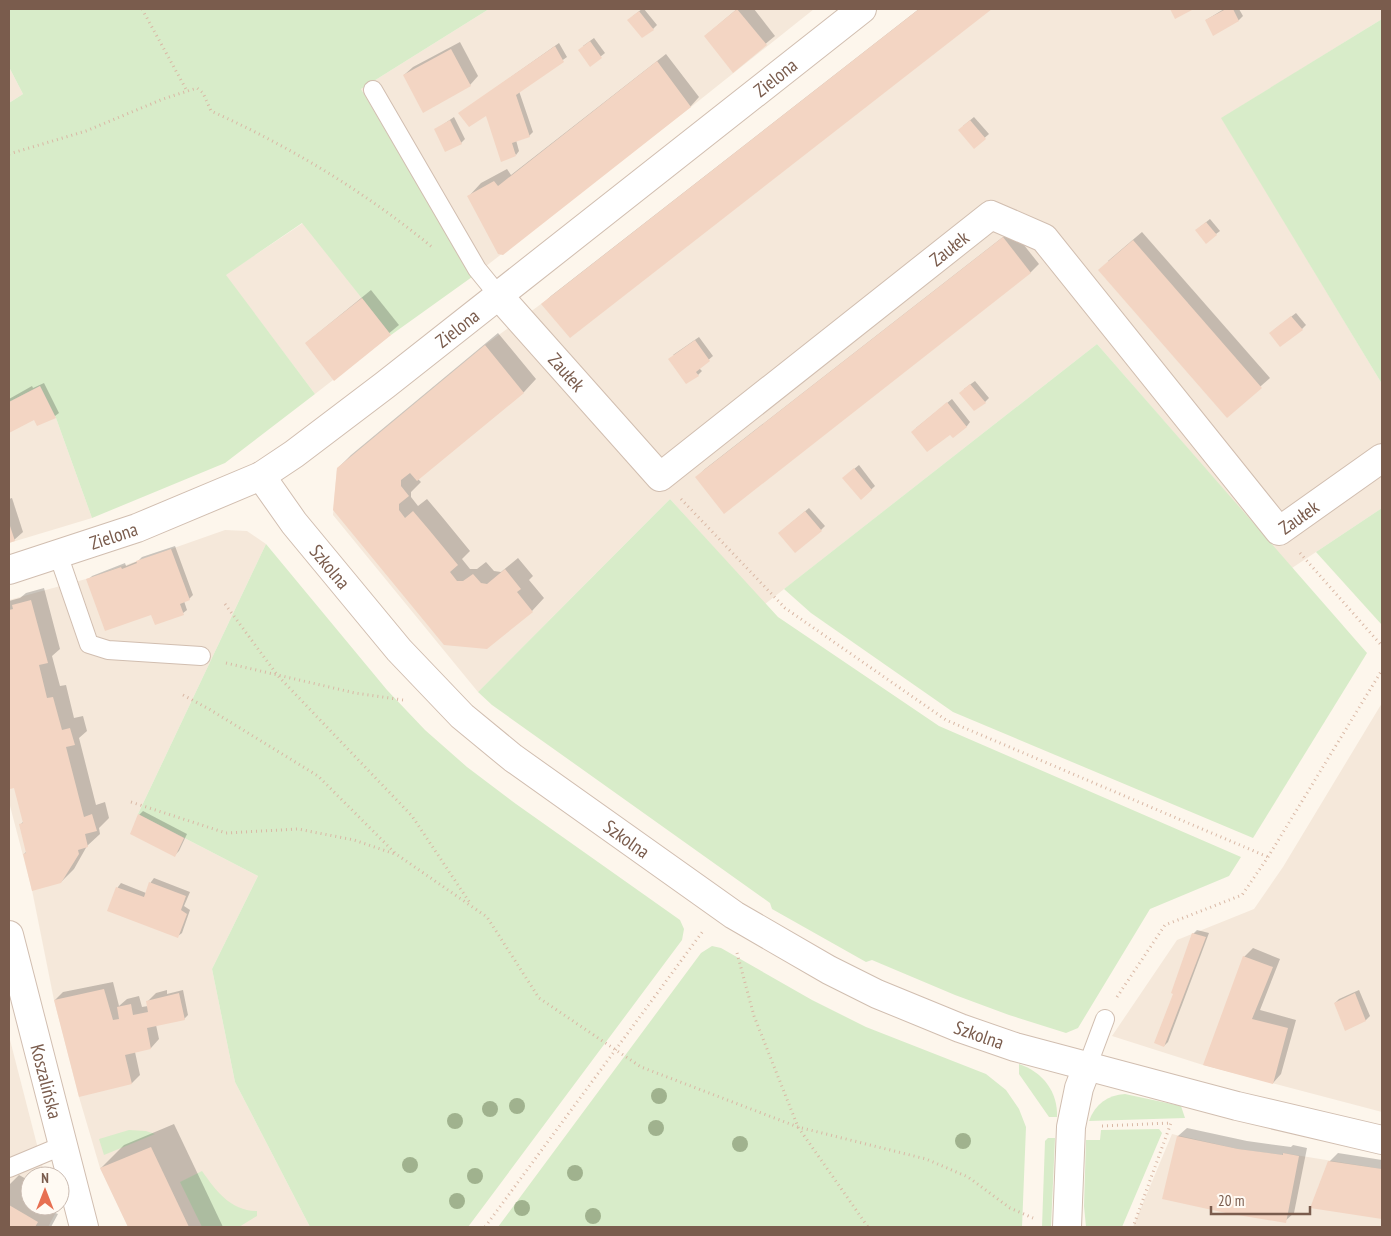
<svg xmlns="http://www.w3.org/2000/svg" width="1391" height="1236" font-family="'PT Sans Narrow',sans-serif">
<rect width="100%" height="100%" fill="#fdf6ec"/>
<g fill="#f5e8da">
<polygon points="489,9 814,9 691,107 472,277 361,89"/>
<polygon points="919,9 1382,9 1382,19 1222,118 1382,384 1382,508 1292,568 1097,344 765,604 670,499 478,692 333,515 337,468 485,345 541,304"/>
<polygon points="9,67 23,94 9,103"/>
<polygon points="303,223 391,335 315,394 225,275"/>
<polygon points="40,386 56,418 92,518 9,543 9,402"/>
<polygon points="225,530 247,531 266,544 138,814 258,876 212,969 235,1082 310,1227 128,1227 100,1168 79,1097 54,1000 32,890 9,802 9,600 86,579"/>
<polygon points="1382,703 1382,1112 1203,1065 1112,1036 1177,940 1254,909 1283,867"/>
<polygon points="9,1036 45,1176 30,1176 30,1206 53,1206 55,1214 48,1227 9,1227"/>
<polygon points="1172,1134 1238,1149 1282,1155 1283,1153 1382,1169 1382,1227 1133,1227"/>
</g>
<g fill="#d8ecc9">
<polygon points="9,9 489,9 361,89 472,277 391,335 302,223 226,275 315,394 225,463 92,518 56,418 40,386 9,402 9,103 23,94 9,67"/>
<polygon points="1382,19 1382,384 1221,118"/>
<polygon points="1097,344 1367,653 1253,838 953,712 811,613 784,589"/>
<polygon points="670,499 778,617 939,726 1241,857 1229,876 1150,909 1078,1028 1066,1033 1009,1015 955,995 872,960 866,962 772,909 770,903 492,705 478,692"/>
<polygon points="1382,508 1382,625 1316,552"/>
<polygon points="266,544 387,690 425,730 467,767 516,804 680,920 684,929 682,940 468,1227 310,1227 235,1082 212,969 258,876 138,814"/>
<polygon points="712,946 721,948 812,1000 866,1027 986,1074 1006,1090 1019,1109 1026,1127 1022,1227 498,1227 701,953"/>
<path d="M1019,1064C1043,1072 1058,1092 1057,1117H1049L1019,1074Z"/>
<path d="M1125,1094L1181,1106L1185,1118L1089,1121C1095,1104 1108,1095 1125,1094Z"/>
<polygon points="1159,1129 1162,1133 1122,1227 1086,1227 1084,1206 1086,1140 1100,1140 1101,1130"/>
<polygon points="129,1130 146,1131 155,1134 104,1155 99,1139"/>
<polygon points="1048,1138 1055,1138 1051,1227 1042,1227 1045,1141"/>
<path d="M202,1171C216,1191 231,1211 257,1211V1216L239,1227H202L180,1182Z"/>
</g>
<g fill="#0003">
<polygon points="642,9 644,9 657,25 653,29 633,16"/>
<polygon points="737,9 754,9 775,36 733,71 705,36"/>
<polygon points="919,9 990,9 570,336 543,304 551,296"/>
<polygon points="1224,9 1239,9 1243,16 1239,20 1213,34 1206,20"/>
<polygon points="594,38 605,53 590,65 583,46"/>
<polygon points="460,42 478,76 470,85 404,75 413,67"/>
<polygon points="559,43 567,57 519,91 533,132 529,136 516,140 519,151 516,155 486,114 460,113"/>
<polygon points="666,54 699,97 691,106 625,157 469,196 481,183 507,169 511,175"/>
<polygon points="454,117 465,139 461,143 435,130"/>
<polygon points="974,117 989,134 974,147 963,126"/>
<polygon points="1210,219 1220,231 1216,234 1200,227"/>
<polygon points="1012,230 1039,264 1030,273 697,477 705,469"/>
<polygon points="1142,232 1270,378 1227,416 1108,261"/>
<polygon points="371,290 399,325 334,379 306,343"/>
<polygon points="1296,313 1306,325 1302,329 1275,329"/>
<polygon points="498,333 536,379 524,392 418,479 421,482 411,492 411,497 418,506 427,499 443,518 470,551 462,559 470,569 477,569 486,562 494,571 501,572 518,558 533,576 529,580 544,598 532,611 487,648 338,468 351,455"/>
<polygon points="699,337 713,356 699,368 702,371 698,375 673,355"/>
<polygon points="975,381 989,398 985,402 964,389"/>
<polygon points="44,383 59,413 55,416 38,424 34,419 9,432 9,399 32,386 33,388"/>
<polygon points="952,399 970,422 967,426 953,436 950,433 916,428"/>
<polygon points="859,465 875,486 861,499 848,474"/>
<polygon points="12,498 23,532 14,540 9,542 9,499"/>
<polygon points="809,508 825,526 821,530 784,529"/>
<polygon points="175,546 193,595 189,599 184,601 187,610 183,613 152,613 88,580 92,576 125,563 126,566 138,561 142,557"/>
<polygon points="44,588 60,649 52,656 60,686 66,685 74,718 83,716 87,731 79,738 96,805 105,802 109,818 99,828 100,834 87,846 74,869 61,882 24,854 27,851 20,825 24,821 15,786 11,787 9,780 9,601 20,598 26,593"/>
<polygon points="143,811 187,834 179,851 175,855 139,815"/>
<polygon points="154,878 190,892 184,906 190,910 182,933 178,936 109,910 118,887 121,883 146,893 151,882"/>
<polygon points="1197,930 1209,933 1168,1042 1164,1046 1193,934"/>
<polygon points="1253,948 1280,959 1260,1010 1296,1020 1281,1074 1273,1083 1205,1065 1244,957"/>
<polygon points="113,982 119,1006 127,999 139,996 142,1007 148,1006 148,1001 156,993 167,990 167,994 183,990 188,1015 184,1019 156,1025 159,1039 151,1048 135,1052 140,1075 132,1083 80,1096 55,1000 63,992"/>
<polygon points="1359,990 1370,1016 1366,1020 1346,1029 1335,1003 1339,999"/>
<polygon points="174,1124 223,1227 129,1227 101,1168 124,1145"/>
<polygon points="1187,1128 1247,1141 1291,1147 1293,1145 1307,1148 1294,1213 1285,1221 1164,1198 1178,1136"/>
<polygon points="1338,1153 1382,1160 1382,1218 1312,1207 1329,1162"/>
<polygon points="19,1175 30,1181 30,1206 56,1206 53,1212 58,1214 51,1227 9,1227 9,1185"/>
</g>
<g fill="#f3d5c3">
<polygon points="737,9 767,45 733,73 704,36"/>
<polygon points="919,9 992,9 570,338 541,304"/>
<polygon points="1170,9 1191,9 1192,10 1175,19"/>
<polygon points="1226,9 1233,9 1239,21 1213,36 1205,20"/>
<polygon points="639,11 654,30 642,38 627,20"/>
<polygon points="590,41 602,58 590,67 578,50"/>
<polygon points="555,46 564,62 516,95 530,137 512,143 516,156 501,162 486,116 469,127 458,113"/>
<polygon points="451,49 471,86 423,113 403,75"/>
<polygon points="657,61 691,107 503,255 498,254 467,196 494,181 498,186"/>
<polygon points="450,120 462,144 445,152 434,129"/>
<polygon points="970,120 986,139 974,149 958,130"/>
<polygon points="1206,222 1217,235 1206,244 1195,230"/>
<polygon points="1003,237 1031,273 724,514 695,477"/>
<polygon points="1133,240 1262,388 1227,418 1098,270"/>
<polygon points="362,298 391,335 334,381 305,343"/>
<polygon points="1291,316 1303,330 1280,347 1269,333"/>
<polygon points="695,340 710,361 696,372 699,376 686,384 668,359"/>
<polygon points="485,345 524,393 417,481 410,473 401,480 401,486 409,496 399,504 399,510 405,518 413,511 430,531 458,565 450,572 457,581 463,581 473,574 481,583 487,584 505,569 521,589 517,592 533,612 487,649 444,645 333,510 337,468"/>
<polygon points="970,384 986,403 974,411 959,393"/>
<polygon points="40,386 56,418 37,426 34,420 9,433 9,402"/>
<polygon points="947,402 967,427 953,438 950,435 927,452 911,432"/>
<polygon points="854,468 872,490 861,500 842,478"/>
<polygon points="805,511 822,531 795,553 778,533"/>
<polygon points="9,523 15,541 9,543"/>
<polygon points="171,549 190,600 180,604 184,615 155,625 151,615 105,631 86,579 121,567 122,569 137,563 136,561"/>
<polygon points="31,600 48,663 39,665 47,698 53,697 62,730 70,728 75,745 66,747 84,817 92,814 97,831 85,834 88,847 78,850 79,854 61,883 32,891 23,854 26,853 19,824 23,823 14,788 10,789 9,785 9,610 13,609 12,605"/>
<polygon points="138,814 184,838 175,857 130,834"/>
<polygon points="149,882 186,896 181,910 187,914 178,938 107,911 116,887 144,897"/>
<polygon points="1192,933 1206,937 1164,1047 1154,1043 1173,994 1171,993"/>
<polygon points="1243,956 1273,967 1252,1019 1288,1028 1273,1084 1203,1065"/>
<polygon points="104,989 113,1020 119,1019 117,1007 131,1004 133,1015 148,1012 146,1001 179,993 185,1020 147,1028 151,1049 125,1055 132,1084 79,1097 54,1000"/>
<polygon points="1355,993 1366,1021 1345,1031 1334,1003"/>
<polygon points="1177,1136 1238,1149 1283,1155 1283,1153 1299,1156 1286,1223 1226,1213 1162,1199"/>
<polygon points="151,1147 189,1227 128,1227 100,1168"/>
<polygon points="1328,1161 1382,1169 1382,1219 1310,1208"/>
<polygon points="9,1205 38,1222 35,1227 9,1227"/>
</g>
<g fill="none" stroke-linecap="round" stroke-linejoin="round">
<defs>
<g id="service">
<polyline points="373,90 477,269 499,296"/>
<polyline points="58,554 89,644 108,650 201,656"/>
<polyline points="1087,1067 1105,1019"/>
<polyline points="9,1168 64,1145"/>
</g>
<g id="minor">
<path id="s1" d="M499,296L660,477L991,215L1044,238L1279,531L1382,458"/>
<path id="s2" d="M261,476L294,523L399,650L462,716L513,758L734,915L829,970L877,994L960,1028L1015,1047L1237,1106L1382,1140"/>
<path id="s3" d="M9,570L137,528L261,476L294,454L385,385L862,9"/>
<path id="s4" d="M9,935L84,1227"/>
<polyline points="1067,1227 1071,1127 1079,1088 1087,1067"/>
</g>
</defs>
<use href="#service" stroke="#d1beb0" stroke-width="20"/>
<use href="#minor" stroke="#d1beb0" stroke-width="30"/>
<g stroke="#d9b8a5" stroke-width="3" stroke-dasharray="1 4" stroke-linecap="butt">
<polyline points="142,9 187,91"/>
<path d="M9,154L86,131L163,99L197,88L203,93L211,111C291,147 365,192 432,247"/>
<polyline points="681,499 785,608 946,720 1268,857"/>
<polyline points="1300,553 1382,646"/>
<polyline points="225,604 278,676 412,816 470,903"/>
<polyline points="226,663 355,693 403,700"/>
<polyline points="183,695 209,709 318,776 396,854 487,917 539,998 641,1067 798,1127 926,1159 968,1177 1010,1208 1033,1218"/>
<polyline points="131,802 226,833 298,829 354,840 395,854"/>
<polyline points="737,953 754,1016 798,1127 868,1227"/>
<polyline points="1117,997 1165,925 1242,895 1268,857 1382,670"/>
<polyline points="1102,1126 1171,1123 1133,1227"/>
<polyline points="485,1227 703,931"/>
</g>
<use href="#service" stroke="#fff" stroke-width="18"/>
<use href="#minor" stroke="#fff" stroke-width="28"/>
</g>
<g fill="#a0b28e">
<circle cx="659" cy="1096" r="8"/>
<circle cx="517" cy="1106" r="8"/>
<circle cx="490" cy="1109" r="8"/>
<circle cx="455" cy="1121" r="8"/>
<circle cx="656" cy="1128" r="8"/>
<circle cx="963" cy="1141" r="8"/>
<circle cx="740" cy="1144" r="8"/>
<circle cx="410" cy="1165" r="8"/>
<circle cx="575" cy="1173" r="8"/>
<circle cx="475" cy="1176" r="8"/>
<circle cx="457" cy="1201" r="8"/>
<circle cx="522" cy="1208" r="8"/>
<circle cx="593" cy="1216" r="8"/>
</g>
<g text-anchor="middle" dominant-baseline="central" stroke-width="5" stroke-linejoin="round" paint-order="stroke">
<g font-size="19" fill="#7a5c4d" stroke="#fffaf3">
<text stroke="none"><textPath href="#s3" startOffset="920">Zielona</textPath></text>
<text stroke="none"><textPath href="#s1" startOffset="611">Zaułek</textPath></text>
<text stroke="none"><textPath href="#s3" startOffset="515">Zielona</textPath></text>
<text stroke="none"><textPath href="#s1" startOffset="102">Zaułek</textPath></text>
<text stroke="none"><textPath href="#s1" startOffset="1122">Zaułek</textPath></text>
<text stroke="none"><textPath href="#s3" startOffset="110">Zielona</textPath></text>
<text stroke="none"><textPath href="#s2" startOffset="114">Szkolna</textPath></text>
<text stroke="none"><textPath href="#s2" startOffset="519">Szkolna</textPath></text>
<text stroke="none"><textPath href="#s2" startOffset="924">Szkolna</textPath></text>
<text stroke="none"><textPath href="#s4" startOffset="151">Koszalińska</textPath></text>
</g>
</g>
<rect width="1391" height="1236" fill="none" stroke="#7a5c4d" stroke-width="20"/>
<g transform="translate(45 1191)"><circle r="24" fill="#fffaf3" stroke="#cabbb1"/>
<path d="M0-4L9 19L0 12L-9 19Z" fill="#e76f51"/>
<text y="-8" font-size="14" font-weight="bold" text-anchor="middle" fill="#7a5c4d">N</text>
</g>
<path d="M1211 1206v8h99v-8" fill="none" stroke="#7a5c4d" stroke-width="2.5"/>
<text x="1218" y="1206" font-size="15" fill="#7a5c4d" stroke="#fffaf3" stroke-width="4" paint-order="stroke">20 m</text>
</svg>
